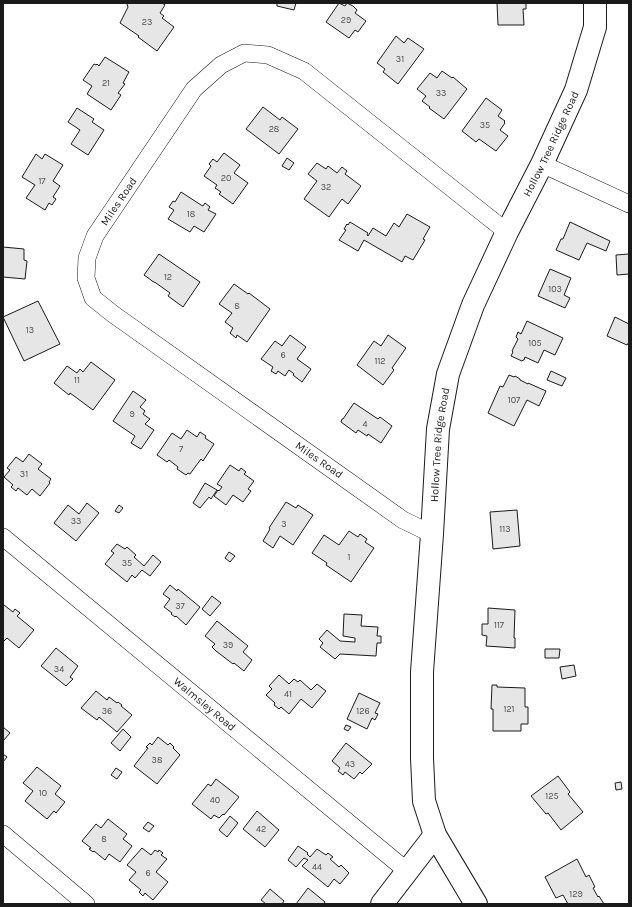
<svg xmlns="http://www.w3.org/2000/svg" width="632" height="907" font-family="Karla,sans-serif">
<rect width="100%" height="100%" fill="#fff"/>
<g fill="#e6e6e6" stroke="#1a1a1a">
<polygon points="128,3 162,3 165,5 160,13 164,16 162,18 174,27 157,51 138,37 139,36 120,23 128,7 127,4"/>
<polygon points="277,3 296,3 294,10 277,6"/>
<polygon points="339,3 345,6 347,3 353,6 357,10 355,13 366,21 358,32 355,30 349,38 326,22"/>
<polygon points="497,3 526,3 526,9 523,9 524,25 498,25"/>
<polygon points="396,36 404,43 408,38 424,49 398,84 383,72 385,69 377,63"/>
<polygon points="105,57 129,72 123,83 125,84 118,93 121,95 111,110 87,94 92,86 83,80 94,64 96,65 97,64 99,66"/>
<polygon points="442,71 452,78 453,77 467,89 444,119 429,108 430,107 422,101 426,96 417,89 430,73 437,78"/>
<polygon points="486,98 502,110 498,116 505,121 504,122 505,123 500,130 508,136 496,151 479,139 476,142 462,131"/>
<polygon points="263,107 280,120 282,117 298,129 279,154 246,129"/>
<polygon points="77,108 94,119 92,122 104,130 88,155 71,144 80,130 68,122"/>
<polygon points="224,153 240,165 234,173 248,183 233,204 219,194 221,192 215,188 217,185 204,176 211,166 209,164 213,159 217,162"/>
<polygon points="36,154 42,159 45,154 63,165 53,181 60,186 53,197 56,199 52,205 49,203 45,210 26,198 35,185 22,177"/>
<polygon points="287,158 294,163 289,170 282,166"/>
<polygon points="317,163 326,169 328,166 337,173 342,167 347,171 345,174 361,186 348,204 342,199 329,217 304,199 317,181 308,174"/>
<polygon points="181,192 201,205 203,206 205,203 210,207 208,210 216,214 204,232 194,226 190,232 168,219 174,210 169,207 173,201 175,202"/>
<polygon points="407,214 430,227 423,239 425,240 413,260 405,256 402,262 364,240 358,251 339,240 346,230 344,229 347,224 348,225 350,222 368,233 367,235 368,236 373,228 386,236 394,223 399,227"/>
<polygon points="570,222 610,241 606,251 587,243 579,260 556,250 561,239 563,239"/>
<polygon points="3,247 24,249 24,260 27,261 25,279 3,277"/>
<polygon points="159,254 200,282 183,307 168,296 170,293 156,283 152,281 151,280 144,275"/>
<polygon points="629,254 629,274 617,275 616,255"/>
<polygon points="550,269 571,278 564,295 570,298 565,308 538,296"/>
<polygon points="234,284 248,294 249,293 270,309 247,342 237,335 236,338 230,333 233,328 225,322 232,313 219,304"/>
<polygon points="38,301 60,344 24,361 3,317"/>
<polygon points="615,317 629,324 629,342 627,345 607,336"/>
<polygon points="527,321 563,338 555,355 544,350 538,363 525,357 524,360 523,360 522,361 511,356 513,352 512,351 518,339 516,337 518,332 521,334"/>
<polygon points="290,335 306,347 297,359 311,369 302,382 293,375 294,374 289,370 285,376 278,371 276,374 271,371 273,367 261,359 275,341 282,346"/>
<polygon points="388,335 406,348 392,368 394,370 383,385 357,365 374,341 381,346"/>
<polygon points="91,362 115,380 93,410 70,393 69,395 54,383 67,366 77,373 80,369 83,372"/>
<polygon points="551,371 566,378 562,386 547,380"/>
<polygon points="509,375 514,377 515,376 520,379 520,380 528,384 528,383 546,391 539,406 527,400 514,426 488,413 500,386 503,387"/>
<polygon points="133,391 146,400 140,407 145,411 143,414 150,419 145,424 154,430 141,449 131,443 135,436 113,421"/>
<polygon points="354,403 378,419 380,417 392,426 381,443 368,434 367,436 358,430 356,433 341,422 342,419 343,419"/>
<polygon points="187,430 197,437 200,432 206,436 205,438 214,444 203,461 201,459 190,474 188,473 186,475 177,469 178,467 169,460 167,462 157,455 172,433 181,439"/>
<polygon points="29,454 42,464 38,469 51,479 49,482 50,483 40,496 32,489 27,495 18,488 16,491 11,487 13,485 4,477 10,470 7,468 16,457 23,462"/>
<polygon points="230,465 239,471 241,468 246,472 244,474 254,481 248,489 251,491 243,502 233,495 226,505 214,496 218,490 219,491 222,487 217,484"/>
<polygon points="205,483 217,490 211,499 209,497 200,508 193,503"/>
<polygon points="286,502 296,508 298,505 313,515 293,545 280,536 273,548 263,541 270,529 269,528"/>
<polygon points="87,503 99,513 76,541 54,523 68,505 79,514"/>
<polygon points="119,505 123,508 119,513 115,511"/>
<polygon points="517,510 520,546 493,549 490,512"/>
<polygon points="349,531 358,537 360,534 367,539 365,542 374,548 351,582 326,565 327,563 312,553 324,535 339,545"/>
<polygon points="117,544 125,549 127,547 136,555 134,557 144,566 153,555 161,562 150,576 142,570 135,578 132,575 127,582 105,564 114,553 111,551"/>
<polygon points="229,552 235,556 230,562 225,558"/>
<polygon points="170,585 177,591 178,589 200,607 186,625 176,616 175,617 171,614 172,613 164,607 170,599 163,594"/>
<polygon points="212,596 221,603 210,616 202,609"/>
<polygon points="4,605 13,612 15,609 20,613 17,616 34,630 19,648 7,638 3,642 3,606"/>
<polygon points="488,608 515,610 514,638 515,638 515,648 486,646 487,636 482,635 482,624 488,624"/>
<polygon points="344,614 362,615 361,626 378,627 377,636 381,636 381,643 377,643 376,656 340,654 335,659 320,647 323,643 319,639 327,630 340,641 355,642 355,638 343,636"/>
<polygon points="217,621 248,646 243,652 252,660 244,671 234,663 233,664 216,651 212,647 215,644 205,636"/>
<polygon points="56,648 78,666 70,677 73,679 66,686 41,666"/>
<polygon points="545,649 560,649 559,658 545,658"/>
<polygon points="574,665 576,676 562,679 560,667"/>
<polygon points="279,675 289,684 294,679 298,682 300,680 311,690 317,684 326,691 312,708 301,699 289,714 281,707 279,709 274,705 275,703 266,695 272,689 269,686"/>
<polygon points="492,685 497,685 497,687 525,688 525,707 528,707 528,724 521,724 521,731 493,731 493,709 491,709"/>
<polygon points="96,691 107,700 109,697 117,703 118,702 122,705 121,706 132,715 117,732 99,717 97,720 81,708"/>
<polygon points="359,693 380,703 375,713 378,714 375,720 372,718 367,729 347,719"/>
<polygon points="346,725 351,727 348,731 344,729"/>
<polygon points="3,727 10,733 3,741"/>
<polygon points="123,729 131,737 120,751 111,743"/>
<polygon points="158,737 168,745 170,743 174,747 173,748 180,755 157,784 134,766 148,748 146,747 150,743 152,745"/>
<polygon points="346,743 372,764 362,774 360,772 354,779 345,772 343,775 338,771 340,768 332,761"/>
<polygon points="3,754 7,757 3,762"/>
<polygon points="37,767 61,786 55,794 65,802 56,813 54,811 47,819 25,801 33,791 23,783"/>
<polygon points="116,768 122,772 117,779 111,775"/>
<polygon points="558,776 570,792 568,794 583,812 561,830 548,813 546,814 531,796"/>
<polygon points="216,779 239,797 224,815 223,814 219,818 214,815 211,819 192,804 208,784 211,786"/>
<polygon points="621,782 622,789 616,790 615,783"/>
<polygon points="257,811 279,830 265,847 243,829"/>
<polygon points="230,816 238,823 227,837 219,830"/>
<polygon points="108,819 127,834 123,839 132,846 120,862 109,854 105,860 94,851 93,852 89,849 91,848 82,841 96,824 101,828"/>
<polygon points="148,822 154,826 149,832 143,828"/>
<polygon points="298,846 308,853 307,854 310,857 317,849 326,855 328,853 333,857 330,859 339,867 341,865 349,873 340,884 334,879 328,887 302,866 308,860 304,858 296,867 288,860"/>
<polygon points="142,848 151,855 155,850 158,852 159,850 163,853 161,855 167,859 156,872 168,882 153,900 145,893 143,896 139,892 141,890 129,880 136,872 127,865"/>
<polygon points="577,859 586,877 589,875 595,887 593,888 598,897 599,896 604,904 568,904 563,895 556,898 545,877"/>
<polygon points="308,888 325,902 324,904 296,904"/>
<polygon points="270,889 284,901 282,904 266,904 261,900"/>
</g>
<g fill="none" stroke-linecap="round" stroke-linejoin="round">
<defs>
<g id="street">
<polyline points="542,164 629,204"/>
<path id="s1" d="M432,534L403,520L113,314L93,298L86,278L87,258L95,236L194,89L221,65L244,53L268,55L304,71L507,232"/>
<path id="s2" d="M3,537L407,871"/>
<polyline points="3,834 86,904"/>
</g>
<g id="secondary">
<polyline points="382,904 435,835"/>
<path id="s3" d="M476,904L435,835L424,801L422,758V672L432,534L438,429L448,374L473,305L507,232L542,164L576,90L595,27V3"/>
</g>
</defs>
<use href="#street" stroke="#1a1a1a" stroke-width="18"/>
<use href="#secondary" stroke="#1a1a1a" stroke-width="24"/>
<use href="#street" stroke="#fff" stroke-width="17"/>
<use href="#secondary" stroke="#fff" stroke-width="22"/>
</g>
<g text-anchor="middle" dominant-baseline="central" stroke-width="3" stroke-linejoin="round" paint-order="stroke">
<g font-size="9" fill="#4d4d4d">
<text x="346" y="20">29</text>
<text x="147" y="22">23</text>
<text x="400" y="59">31</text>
<text x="106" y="83">21</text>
<text x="441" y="93">33</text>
<text x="485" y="125">35</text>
<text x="274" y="129">28</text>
<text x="226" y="178">20</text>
<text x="42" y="181">17</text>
<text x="326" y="187">32</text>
<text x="191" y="214">18</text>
<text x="168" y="277">12</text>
<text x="555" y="289">103</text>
<text x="237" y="306">8</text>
<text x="30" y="330">13</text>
<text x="535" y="343">105</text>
<text x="283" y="355">6</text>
<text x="380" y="361">112</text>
<text x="77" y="380">11</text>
<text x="514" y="400">107</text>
<text x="132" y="414">9</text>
<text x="365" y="424">4</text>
<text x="181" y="449">7</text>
<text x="24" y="474">31</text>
<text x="76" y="521">33</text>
<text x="284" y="524">3</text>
<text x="505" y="529">113</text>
<text x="349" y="557">1</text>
<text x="127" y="563">35</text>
<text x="180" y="606">37</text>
<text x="499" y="625">117</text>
<text x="228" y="645">39</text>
<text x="59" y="669">34</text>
<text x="288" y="694">41</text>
<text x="509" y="709">121</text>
<text x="107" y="711">36</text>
<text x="363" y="711">126</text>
<text x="157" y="760">38</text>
<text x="350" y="764">43</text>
<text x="43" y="793">10</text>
<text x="552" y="796">125</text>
<text x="215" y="800">40</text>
<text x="261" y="829">42</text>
<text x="104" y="839">8</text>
<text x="317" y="867">44</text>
<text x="148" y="873">6</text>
<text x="576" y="894">129</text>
</g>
<g font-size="11" fill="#1a1a1a" stroke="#fff">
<text stroke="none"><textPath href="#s3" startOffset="797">Hollow Tree Ridge Road</textPath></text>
<text stroke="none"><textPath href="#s1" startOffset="520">Miles Road</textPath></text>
<text stroke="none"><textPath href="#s3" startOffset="473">Hollow Tree Ridge Road</textPath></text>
<text transform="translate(319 460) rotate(35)">Miles Road</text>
<text stroke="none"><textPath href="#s2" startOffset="262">Walmsley Road</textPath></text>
</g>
</g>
<rect width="632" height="907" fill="none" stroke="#1a1a1a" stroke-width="8"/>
</svg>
